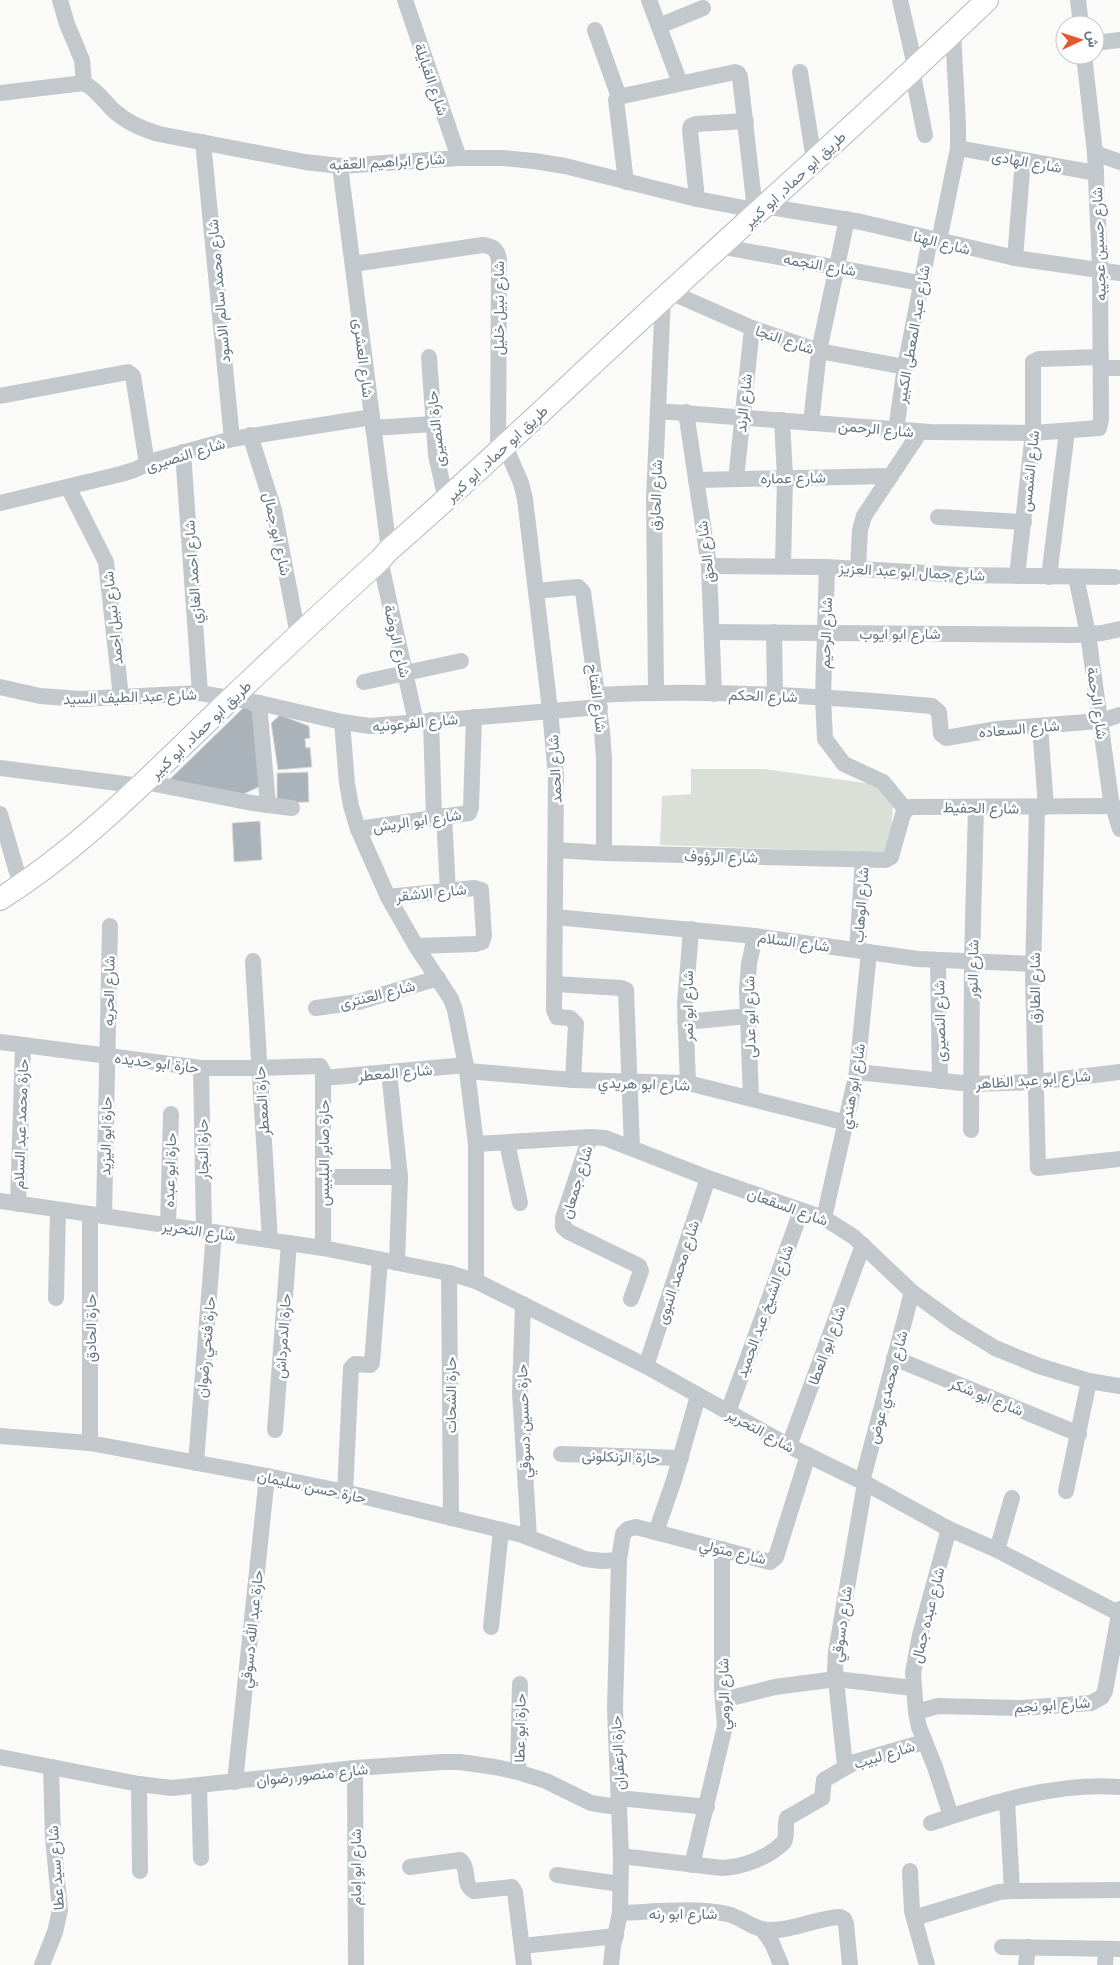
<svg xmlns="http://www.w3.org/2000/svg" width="1120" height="1965" font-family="'Open Sans',Vazirmatn,sans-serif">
<rect width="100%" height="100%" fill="#fafaf8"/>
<polygon fill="#dadfd7" points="691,769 764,769 894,787 890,853 660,845 662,796 691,794"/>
<g fill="#aab3b9" stroke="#dcdcda">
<polygon points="245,706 254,712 259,787 237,797 166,783"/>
<polygon points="280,715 309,726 310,738 305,739 306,748 310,747 312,767 278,770 271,723"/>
<polygon points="308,772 309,802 277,803 277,773"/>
<polygon points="260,821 262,860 234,862 232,823"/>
</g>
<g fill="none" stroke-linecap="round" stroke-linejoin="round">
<defs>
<path id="secondary" d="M0,899C82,847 145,781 214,715C269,662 324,611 380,560L389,550C488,464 581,373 678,285C781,190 886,97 987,0"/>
</defs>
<use href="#secondary" stroke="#b3babf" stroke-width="24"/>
<g stroke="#c3c8cc" stroke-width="16">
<polyline points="60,0 67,24 82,60 84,83"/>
<polyline points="405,0 459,158"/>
<polyline points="649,0 680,83"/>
<polyline points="900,0 915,66"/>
<polyline points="1078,0 1081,25"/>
<polyline points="659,26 703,8"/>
<polyline points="595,30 619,97"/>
<polyline points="1095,43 1120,40"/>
<polyline points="912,70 925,135"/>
<polyline points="800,72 814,160"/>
<path d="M0,93L84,83C97,90 103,100 113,110C126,122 142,129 159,134L305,162L340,166L459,158H503L534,161L565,166L697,199L760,211"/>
<polyline points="203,142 232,439"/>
<polyline points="958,148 1096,173"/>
<polyline points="1095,153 1120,162"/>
<polyline points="340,166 389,550"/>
<polyline points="626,182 616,100 618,97 735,72 738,73 740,77 755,210"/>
<polyline points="697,199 690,130 691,126 696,124 746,121"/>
<polyline points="764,206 861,222 1015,258 1120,273"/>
<polyline points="939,241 958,148 958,124 953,33"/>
<polyline points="719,246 920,283"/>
<polyline points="1015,258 1023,160"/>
<path d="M353,264L483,245C493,246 498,251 499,260L498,452"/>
<polyline points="670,292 752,328 819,351 905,367"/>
<polyline points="429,357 436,455 446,500"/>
<polyline points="1101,368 1120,368"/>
<polyline points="0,396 128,372 133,376 147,464"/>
<polyline points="658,411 930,432 1033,433 1099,428 1101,419 1100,269 1095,153 1084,55"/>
<polyline points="686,412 709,566 714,694"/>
<polyline points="782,420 785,477 783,565"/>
<polyline points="811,423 819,351 847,219"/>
<polyline points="373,428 433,424"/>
<polyline points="896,430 905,367 930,239"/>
<polyline points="250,435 274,510 298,635"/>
<polyline points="505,446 521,483 525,499 550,710 556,776 554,1010 557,1017 570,1018 576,1024 573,1080"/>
<polyline points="183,452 200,693"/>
<polyline points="736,479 752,328"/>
<polyline points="696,480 891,476"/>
<polyline points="68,487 106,562 121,697"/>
<polyline points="0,503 121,474 134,470 156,460 232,439 372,417"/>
<polyline points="938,517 1024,522"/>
<polyline points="380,560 416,722"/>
<polyline points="709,566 827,567 960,575 1115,577"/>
<polyline points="827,567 823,698 825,739 844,764 883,782 906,810"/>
<polyline points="858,568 860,530 864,516 920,432"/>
<polyline points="1017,576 1033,433 1033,362 1039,359 1101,357"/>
<polyline points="1049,577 1067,431"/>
<polyline points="1076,577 1088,634 1111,800 1120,829"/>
<polyline points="536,591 578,587 583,592 602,731 604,759 604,853"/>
<polyline points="712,632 1074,635 1102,633 1120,629"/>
<polyline points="774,632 775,695"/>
<polyline points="364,682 461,661"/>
<polyline points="0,687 40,696 81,699 200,693 259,703 342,722 370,726 600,707"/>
<polyline points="656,692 654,498 663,298"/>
<path d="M598,695C710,689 821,696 932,706L939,712L941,734L946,738L997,729L1100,721L1120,715"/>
<polyline points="259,703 268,805"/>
<polyline points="431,720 434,818"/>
<polyline points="342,722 347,783 351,806 358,829 388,897 416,946 451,999 455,1010 467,1071 476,1144 476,1281"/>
<polyline points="1040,726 1046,807"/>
<polyline points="0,768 141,786"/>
<polyline points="145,782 252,803 292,808"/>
<polyline points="1037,808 1033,975 1038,1168 1120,1159"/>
<polyline points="0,814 21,886"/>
<polyline points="444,816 448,891"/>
<polyline points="358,829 469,813 471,807 474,717"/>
<polyline points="556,850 604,853 886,860 891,857 903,814 909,807 1113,806"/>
<polyline points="388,897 474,888 481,890 484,936 482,942 476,944 416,946"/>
<polyline points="555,917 755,936 918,959 1034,964"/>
<polyline points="857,950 863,859"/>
<polyline points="253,961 270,1240"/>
<polyline points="938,961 940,1081"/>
<polyline points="555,984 621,988 626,990 632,1148"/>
<polyline points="316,1008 358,1002 438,978"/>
<polyline points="685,1022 748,1016"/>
<polyline points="0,1042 201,1068 259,1068 320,1066 323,1071 323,1248"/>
<polyline points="201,1068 204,1230"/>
<polyline points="467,1071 573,1080 688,1083 847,1123"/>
<polyline points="389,1072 400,1177 397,1263"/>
<polyline points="857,1072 972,1084 1036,1082 1120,1072"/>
<polyline points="323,1078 466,1065"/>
<polyline points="688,1083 685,1005 691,929"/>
<polyline points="751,1098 747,991 749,964 755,936"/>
<polyline points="971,1130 972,962 976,807"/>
<polyline points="590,1137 563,1218 563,1227 569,1232 639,1266 641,1271 631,1299"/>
<polyline points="507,1143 520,1203"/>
<polyline points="476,1144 590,1137 605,1138 708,1178 824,1218 854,1237 912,1292 956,1324 995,1348 1039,1366 1089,1381 1120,1386"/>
<polyline points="323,1177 400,1177"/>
<polyline points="0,1201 323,1248 449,1273 476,1281 646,1366 789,1446 865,1483 949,1529 997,1550 1120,1614"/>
<polyline points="18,1204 23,1045"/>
<polyline points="90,1214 90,1443"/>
<polyline points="104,1216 110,926"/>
<polyline points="824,1218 857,1072 869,952"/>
<polyline points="168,1225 171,1114"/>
<polyline points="449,1273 451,1518"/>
<polyline points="56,1298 58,1210"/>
<polyline points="523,1304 520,1392 529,1537"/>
<polyline points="894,1358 1079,1434"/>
<polyline points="646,1366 708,1178"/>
<polyline points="728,1412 801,1211"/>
<polyline points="275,1430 289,1243"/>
<polyline points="0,1436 90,1443 267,1476 345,1492 522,1535 585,1559 602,1561 619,1560"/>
<polyline points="789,1446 863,1245"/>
<polyline points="561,1454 681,1458"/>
<polyline points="196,1463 214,1232"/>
<polyline points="862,1482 912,1292"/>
<polyline points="1066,1491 1089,1381"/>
<polyline points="345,1492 351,1368 355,1364 370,1365 372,1363 380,1260"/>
<polyline points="949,1529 920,1635 913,1673 916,1712 919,1727 935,1767 951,1816"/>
<polyline points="656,1532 674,1480 698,1396"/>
<polyline points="997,1550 1012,1498"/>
<polyline points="491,1627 501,1530"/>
<polyline points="723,1700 775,1687 836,1679 913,1688"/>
<polyline points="916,1712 938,1706 1021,1708 1091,1703 1102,1697 1105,1691 1120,1609"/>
<polyline points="0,1757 139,1784 172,1788 355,1768 442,1762 460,1762 495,1767 518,1772 546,1781 591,1803 610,1806 619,1805"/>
<polyline points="845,1766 835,1670 836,1652 865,1483"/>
<polyline points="355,1768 356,1965"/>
<polyline points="518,1772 520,1684"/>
<polyline points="235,1782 267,1476"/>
<polyline points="139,1784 140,1871"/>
<polyline points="199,1785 201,1858"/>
<polyline points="619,1798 707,1807"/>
<polyline points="1007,1800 1012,1891"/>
<path d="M931,1823C991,1803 1056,1782 1120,1787"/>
<path d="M621,1856L722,1868C743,1867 768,1858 784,1842C788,1834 784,1827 787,1818L822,1798L824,1780L855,1762L924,1742"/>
<polyline points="692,1865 725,1726 722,1691 722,1549"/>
<path d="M410,1867L460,1860C470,1868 462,1885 474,1891L512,1887L515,1892L524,1965"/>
<polyline points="910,1871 912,1911 927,1965"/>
<polyline points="557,1875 620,1884"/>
<path d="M620,1913C652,1912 696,1907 727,1914C742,1917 753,1930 769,1930C793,1931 816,1918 840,1917L844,1919L846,1924L850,1965"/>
<polyline points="914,1918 999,1892 1012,1891 1120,1890"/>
<polyline points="762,1929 772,1943 781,1965"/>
<polyline points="522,1946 616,1936"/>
<polyline points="1002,1947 1120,1949"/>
<polyline points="42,1965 55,1932 60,1910 53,1838 51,1767"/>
<polyline points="611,1965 613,1946 620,1913 621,1856 615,1709 619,1560 623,1534 628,1529 636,1527 770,1562 776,1557 808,1455"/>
<polyline points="1026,1965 1028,1947"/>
<polyline points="1105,1965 1106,1949"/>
</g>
<use href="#secondary" stroke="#fff" stroke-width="22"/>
</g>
<g text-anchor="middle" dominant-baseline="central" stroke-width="5" stroke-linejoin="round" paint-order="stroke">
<g font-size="15" fill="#657683" stroke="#fff">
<text transform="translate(432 79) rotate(71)">شارع القبايلة</text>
<text transform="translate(387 161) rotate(-3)">شارع ابراهيم العقبه</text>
<text transform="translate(1027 161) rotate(10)">شارع الهادى</text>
<text transform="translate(794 179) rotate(-43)">طريق ابو حماد, ابو كبير</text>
<text transform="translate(942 242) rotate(14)">شارع الهنا</text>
<text transform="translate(1098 244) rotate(-92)">شارع حسين عجيبه</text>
<text transform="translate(820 264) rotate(10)">شارع النجمه</text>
<text transform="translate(218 291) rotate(-95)">شارع محمد سالم الاسود</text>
<text transform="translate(498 308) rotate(-90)">شارع نبيل خليل</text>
<text transform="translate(912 334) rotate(-80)">شارع عبد المعطى الكبير</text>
<text transform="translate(785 339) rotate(19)">شارع النجا</text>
<text transform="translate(364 358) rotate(83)">شارع العشرى</text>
<text transform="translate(743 403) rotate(-84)">شارع الرند</text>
<text transform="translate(876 428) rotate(5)">شارع الرحمن</text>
<text transform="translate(435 429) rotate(-96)">حارة النصيرى</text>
<text transform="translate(496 453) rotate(-43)">طريق ابو حماد, ابو كبير</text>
<text transform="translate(185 454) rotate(-17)">شارع النصيرى</text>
<text transform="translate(1029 471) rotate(-84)">شارع الشمس</text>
<text transform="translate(793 477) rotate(-1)">شارع عماره</text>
<text transform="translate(655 495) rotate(-88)">شارع الحارق</text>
<text transform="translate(278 534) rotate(78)">شارع ابو جمال</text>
<text transform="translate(705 552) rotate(-97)">شارع الحق</text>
<text transform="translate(912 571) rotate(3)">شارع جمال ابو عبد العزيز</text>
<text transform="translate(192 572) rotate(-94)">شارع احمد الغازي</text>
<text transform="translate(112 618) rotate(-96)">شارع نبيل احمد</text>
<text transform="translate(825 633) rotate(-88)">شارع الرحيم</text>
<text x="900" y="633">شارع ابو ايوب</text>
<text transform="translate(398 641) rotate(77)">شارع الروضة</text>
<text transform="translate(763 695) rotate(2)">شارع الحكم</text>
<text transform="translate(130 696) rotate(-2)">شارع عبد الطيف السيد</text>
<text transform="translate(598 698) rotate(83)">شارع الفتاح</text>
<text transform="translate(1098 703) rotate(82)">شارع الرحمة</text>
<text transform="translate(415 722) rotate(-5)">شارع الفرعونيه</text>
<text transform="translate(1019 728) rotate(-5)">شارع السعاده</text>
<text transform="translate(200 729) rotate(-44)">طريق ابو حماد, ابو كبير</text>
<text transform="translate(554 769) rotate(-93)">شارع الحمد</text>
<text transform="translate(981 807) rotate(1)">شارع الحفيظ</text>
<text transform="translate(417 820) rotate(-8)">شارع ابو الريش</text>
<text transform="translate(721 856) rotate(1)">شارع الرؤوف</text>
<text transform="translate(431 892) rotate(-6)">شارع الاشقر</text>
<text transform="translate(860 905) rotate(-86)">شارع الوهاب</text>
<text transform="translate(794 941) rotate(8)">شارع السلام</text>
<text transform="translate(972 969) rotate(-89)">شارع النور</text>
<text transform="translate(1034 988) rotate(-90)">شارع الطارق</text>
<text transform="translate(108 991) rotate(-89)">شارع الحريه</text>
<text transform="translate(377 994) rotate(-14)">شارع العنترى</text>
<text transform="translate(687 1006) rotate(-90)">شارع ابو نمر</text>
<text transform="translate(749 1017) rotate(-91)">شارع ابو عدلى</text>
<text transform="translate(939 1021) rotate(-91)">شارع النصيرى</text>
<text transform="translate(157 1062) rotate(7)">حارة ابو حديده</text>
<text transform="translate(395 1072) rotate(-5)">شارع المعطر</text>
<text transform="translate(1033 1079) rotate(-4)">شارع ابو عبد الظاهر</text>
<text transform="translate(644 1083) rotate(2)">شارع ابو هريدي</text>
<text transform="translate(852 1086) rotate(-80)">شارع ابو هندي</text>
<text transform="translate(261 1101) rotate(-94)">حارة المعطر</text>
<text transform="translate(20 1124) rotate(-88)">حارة محمد عبد السلام</text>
<text transform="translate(105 1136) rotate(-89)">حارة ابو اليزيد</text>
<text transform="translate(202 1149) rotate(-91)">حارة النجار</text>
<text transform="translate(323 1153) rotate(-90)">حارة صابر البلبيس</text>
<text transform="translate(169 1170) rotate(-88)">حارة ابو عبده</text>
<text transform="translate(576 1182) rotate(-73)">شارع جمعان</text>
<text transform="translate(788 1206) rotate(20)">شارع السقعان</text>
<text transform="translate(199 1230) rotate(8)">شارع التحرير</text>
<text transform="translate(677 1272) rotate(-72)">شارع محمد النبوى</text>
<text transform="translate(764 1311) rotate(-70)">شارع الشيخ عبد الحميد</text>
<text transform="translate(90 1328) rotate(-90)">حارة الحادق</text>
<text transform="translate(282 1336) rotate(-86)">حارة الدمرداش</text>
<text transform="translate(826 1345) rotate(-70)">شارع ابو العطا</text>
<text transform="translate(205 1347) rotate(-85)">حارة فتحي رضوان</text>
<text transform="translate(887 1387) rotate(-75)">شارع محمدي عوض</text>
<text transform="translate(450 1395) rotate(-90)">حارة الشحات</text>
<text transform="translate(987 1396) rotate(22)">شارع ابو شكر</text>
<text transform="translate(523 1421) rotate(-92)">حارة حسين دسوقي</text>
<text transform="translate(761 1430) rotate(29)">شارع التحرير</text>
<text transform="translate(621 1456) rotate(2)">حارة الزنكلونى</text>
<text transform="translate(312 1486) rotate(12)">حارة حسن سليمان</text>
<text transform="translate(733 1551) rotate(13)">شارع متولي</text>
<text transform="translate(927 1615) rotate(-76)">شارع عبده جمال</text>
<text transform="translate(841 1624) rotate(-82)">شارع دسوقي</text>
<text transform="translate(251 1629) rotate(-84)">حارة عبد الله دسوقي</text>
<text transform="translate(723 1694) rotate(-91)">شارع الرومي</text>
<text transform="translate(1052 1704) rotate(-4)">شارع ابو نجم</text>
<text transform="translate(519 1728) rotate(-89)">حارة ابو عطا</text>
<text transform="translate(617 1753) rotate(-93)">حارة الزعفران</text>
<text transform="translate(884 1754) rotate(-17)">شارع لبيب</text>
<text transform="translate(312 1774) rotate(-6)">شارع منصور رضوان</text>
<text transform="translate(355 1867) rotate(-90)">شارع ابو إمام</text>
<text transform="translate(55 1868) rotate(-94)">شارع سيد عطا</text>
<text x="683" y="1913">شارع ابو رنه</text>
</g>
</g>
<g transform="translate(1080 40) rotate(86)"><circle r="24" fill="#ffffff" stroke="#c1c8cd"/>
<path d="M0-4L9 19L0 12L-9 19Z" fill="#e4572e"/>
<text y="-8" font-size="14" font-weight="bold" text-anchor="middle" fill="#657683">ش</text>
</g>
</svg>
